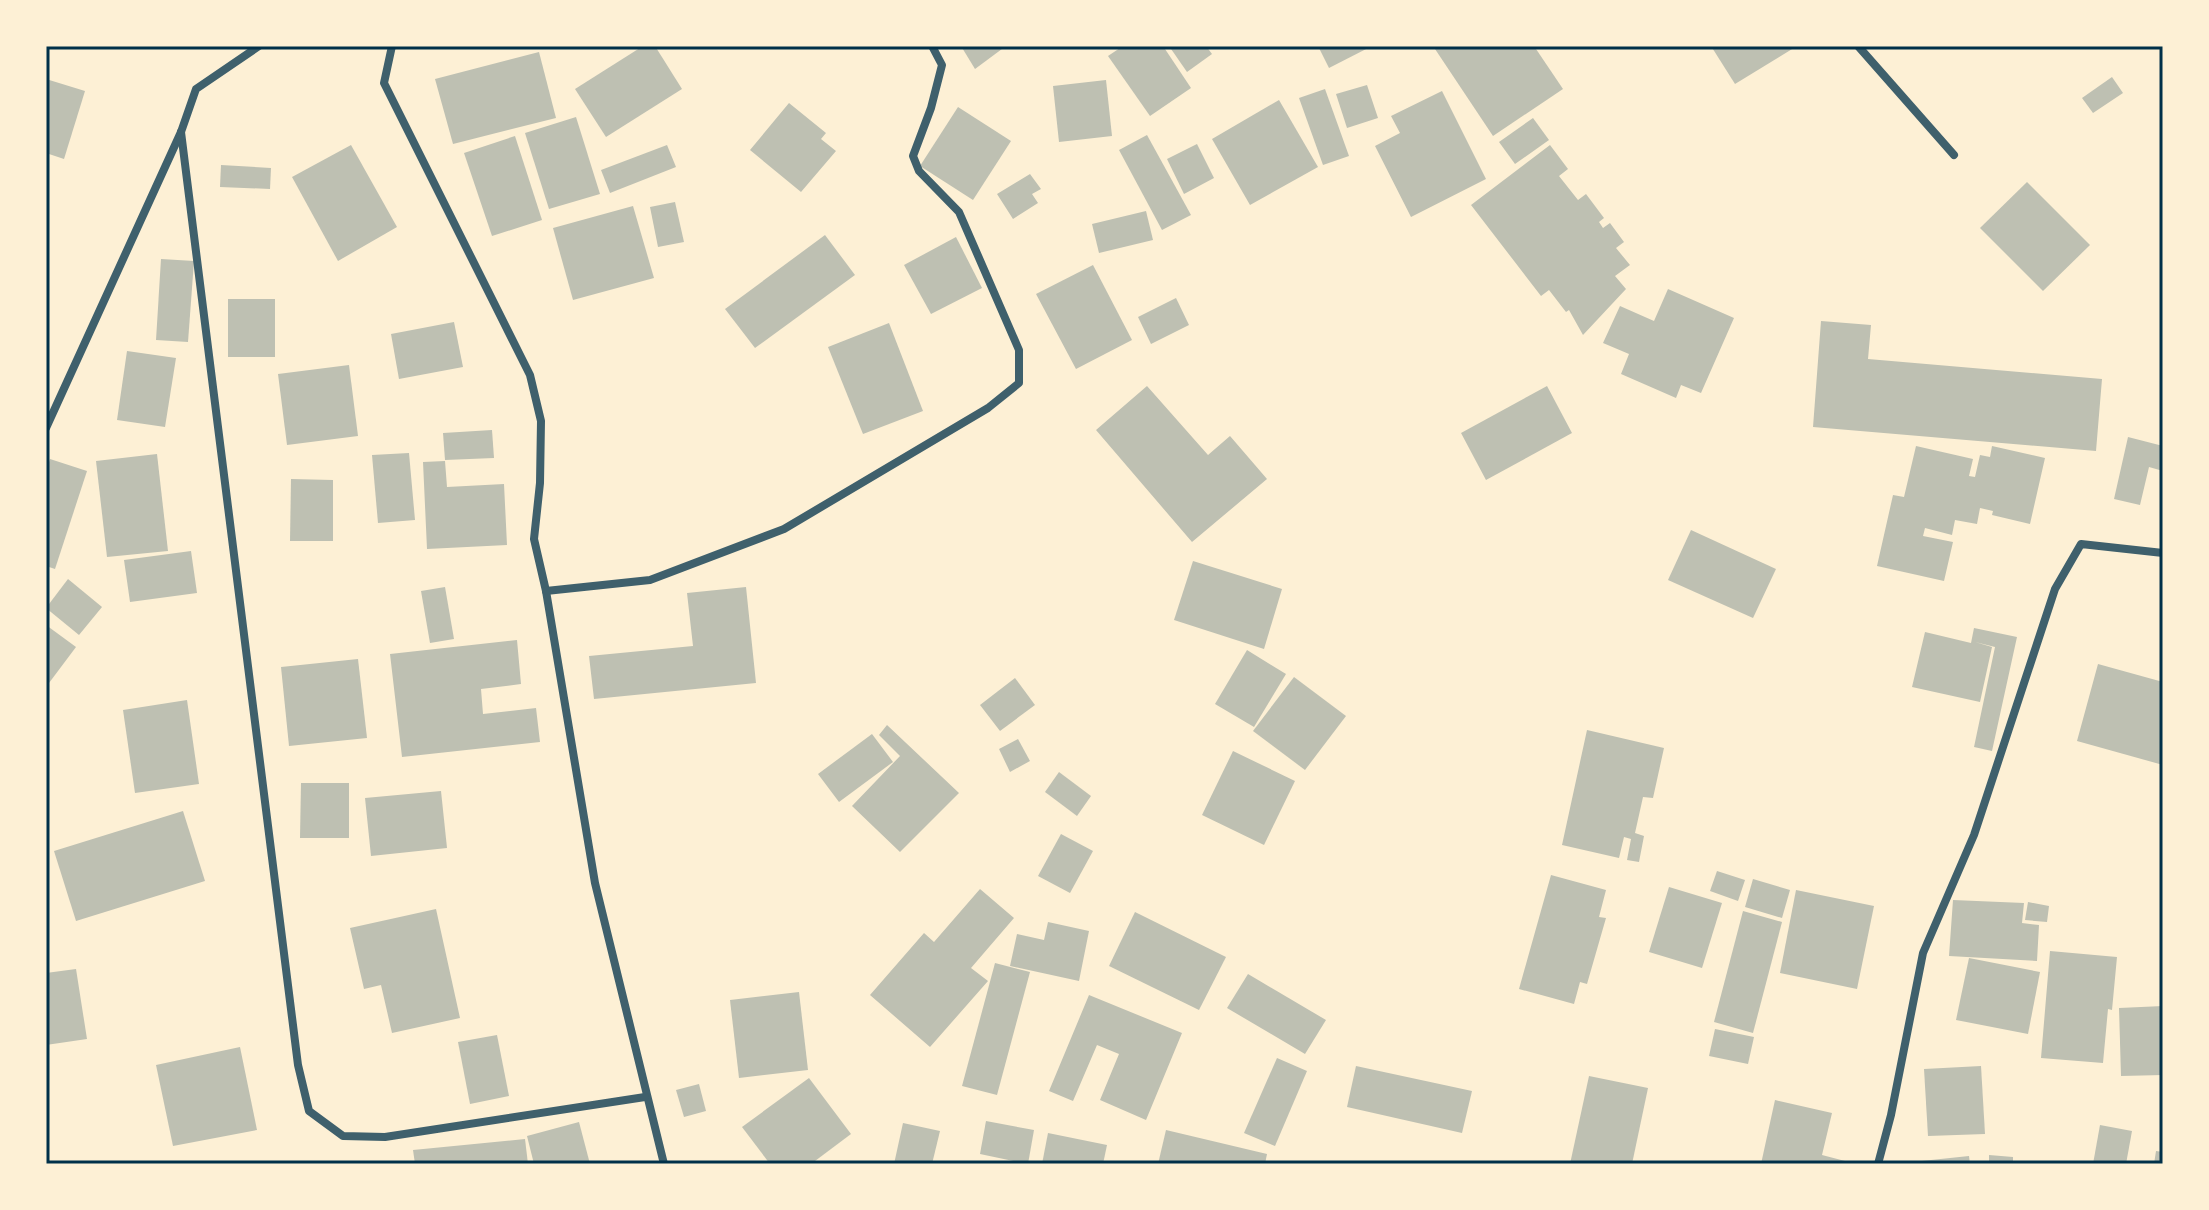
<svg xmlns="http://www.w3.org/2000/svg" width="2209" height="1210" font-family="Mulish,sans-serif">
<rect width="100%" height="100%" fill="#fdf0d5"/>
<g fill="#bec0b2">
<polygon points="643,46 655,46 682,89 606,137 575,89"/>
<polygon points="961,46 1006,46 975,69"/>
<polygon points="1123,46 1163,46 1191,88 1150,116 1108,56"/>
<polygon points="1169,46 1206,46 1212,54 1187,72"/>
<polygon points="1318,46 1372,46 1329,68"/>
<polygon points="1433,46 1534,46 1563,89 1493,136"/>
<polygon points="1711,46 1797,46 1735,84"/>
<polygon points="539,52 556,118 453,144 435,79"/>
<polygon points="2112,77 2123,93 2093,113 2082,98"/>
<polygon points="46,79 85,91 64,159 46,153"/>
<polygon points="1106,80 1112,136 1059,142 1053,86"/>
<polygon points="1367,85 1378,118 1347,128 1336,94"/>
<polygon points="1325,89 1349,156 1323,165 1299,98"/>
<polygon points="1442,91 1486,179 1411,217 1375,146 1400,133 1391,116"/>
<polygon points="1279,100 1318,167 1250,205 1212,139"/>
<polygon points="789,103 826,133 821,139 836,151 801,192 750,150"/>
<polygon points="958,107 1011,141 973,200 920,166"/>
<polygon points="576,117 600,194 549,209 525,133"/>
<polygon points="1533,118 1549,140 1515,164 1499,142"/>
<polygon points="1147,135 1191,215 1162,230 1119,150"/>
<polygon points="515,136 542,220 492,236 464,153"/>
<polygon points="1197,144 1214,178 1184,194 1167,159"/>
<polygon points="351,145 397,227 338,261 292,177"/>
<polygon points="667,145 676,167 610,193 601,170"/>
<polygon points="1550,145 1568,169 1559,176 1578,200 1586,194 1604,218 1599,222 1603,228 1610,223 1624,242 1616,248 1630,265 1615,276 1626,289 1583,335 1569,310 1566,312 1549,290 1541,296 1471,205"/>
<polygon points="221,165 271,168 270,189 220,187"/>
<polygon points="1030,174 1041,189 1032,194 1038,203 1013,219 997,194"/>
<polygon points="2027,182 2090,245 2043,291 1980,228"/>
<polygon points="675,202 684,242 658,247 650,207"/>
<polygon points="633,206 654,278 573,300 553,228"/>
<polygon points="1146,211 1153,240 1099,253 1092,224"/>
<polygon points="825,235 855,275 755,348 725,309"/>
<polygon points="956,237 982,288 931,314 904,265"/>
<polygon points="161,259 194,261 188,342 156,340"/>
<polygon points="1093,265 1132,340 1076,369 1036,294"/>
<polygon points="1668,289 1734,318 1701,393 1681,385 1676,398 1621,374 1629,354 1603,343 1620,306 1654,321"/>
<polygon points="1176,298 1189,325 1151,344 1138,317"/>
<rect x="228" y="299" width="47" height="58"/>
<polygon points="1821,321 1871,325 1868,359 2102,379 2096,451 1813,427"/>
<polygon points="454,322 463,367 399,379 391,334"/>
<polygon points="889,323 923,411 863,434 828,347"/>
<polygon points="127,351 176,358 165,427 117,420"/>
<polygon points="349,365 358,436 287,445 278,374"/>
<polygon points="1147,386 1208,455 1230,436 1267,479 1192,542 1096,430"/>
<polygon points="1547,386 1572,433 1486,480 1461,433"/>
<polygon points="492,430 494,458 445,460 443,433"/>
<polygon points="2128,437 2163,446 2163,471 2149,467 2140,505 2114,499"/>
<polygon points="1916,446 1973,459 1969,476 1975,477 1980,455 1990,457 1992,446 2045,458 2030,524 1992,515 1993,511 1980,508 1977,524 1955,520 1952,535 1925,528 1923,536 1953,542 1944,581 1877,566 1893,495 1904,497"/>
<polygon points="409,453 415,520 378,523 372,455"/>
<polygon points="157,454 168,551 107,557 96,461"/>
<polygon points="50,459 87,471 55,569 46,566 46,472"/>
<polygon points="445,461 447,487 504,484 507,545 427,549 423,462"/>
<polygon points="291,479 333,480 333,541 290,541"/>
<polygon points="1691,530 1776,569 1753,618 1668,580"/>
<polygon points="191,551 197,593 130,602 124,560"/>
<polygon points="1193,561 1282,589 1264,649 1174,620"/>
<polygon points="68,579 102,607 79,635 46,608"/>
<polygon points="445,587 454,639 430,643 421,591"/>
<polygon points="746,587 756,683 594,699 589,656 693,646 687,593"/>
<polygon points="46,625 76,647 46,687"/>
<polygon points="1974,628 2017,637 1992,751 1974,747 1995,647 1975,642 1992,647 1980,702 1912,687 1925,632 1971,643"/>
<polygon points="517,640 521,684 481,689 483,714 536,708 540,742 402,757 390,654"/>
<polygon points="1247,650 1286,674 1254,727 1215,704"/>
<polygon points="358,659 367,738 289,746 281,667"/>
<polygon points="2098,664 2163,682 2163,765 2077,741"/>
<polygon points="1294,677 1346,716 1305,770 1253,731"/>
<polygon points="1015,678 1035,705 1000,731 980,705"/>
<polygon points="187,700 199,784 135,793 123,710"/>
<polygon points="887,725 959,793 900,852 852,806 900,756 879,735"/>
<polygon points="1587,730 1664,748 1653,798 1643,797 1635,833 1644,836 1639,862 1627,860 1631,839 1624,837 1619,858 1562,845"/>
<polygon points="872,734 893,762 839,802 818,774"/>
<polygon points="1018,739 1030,761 1010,772 999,749"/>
<polygon points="1233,751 1295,781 1264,845 1202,815"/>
<polygon points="1059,772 1091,796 1077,816 1045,792"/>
<polygon points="301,783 349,783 349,838 300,838"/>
<polygon points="441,791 447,848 371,856 365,798"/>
<polygon points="183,811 205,881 76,921 54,851"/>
<polygon points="1061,834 1093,851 1070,893 1038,876"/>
<polygon points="1717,871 1745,880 1738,901 1710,891"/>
<polygon points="1551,875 1606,890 1599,917 1606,918 1587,984 1580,982 1574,1004 1519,989"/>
<polygon points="1753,879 1790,890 1782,918 1745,907"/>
<polygon points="1669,887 1722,903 1702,968 1649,952"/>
<polygon points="980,889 1014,918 971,968 988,981 930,1047 870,995 924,933 934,942"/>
<polygon points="1796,890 1874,906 1857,989 1780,973"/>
<polygon points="1953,900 2024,903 2022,923 2039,925 2037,961 1949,956"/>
<polygon points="2028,902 2049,906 2047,922 2025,920"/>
<polygon points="436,909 460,1018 392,1033 381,985 364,989 350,928"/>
<polygon points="1743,911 1782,922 1753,1033 1714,1022"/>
<polygon points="1135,912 1226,957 1199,1010 1109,966"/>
<polygon points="1048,922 1089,931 1079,981 1010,966 1017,934 1044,940"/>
<polygon points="2050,951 2117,957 2112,1010 2108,1009 2103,1063 2041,1058"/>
<polygon points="1969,958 2040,972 2028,1034 1956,1020"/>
<polygon points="995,963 1030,972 997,1095 962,1086"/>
<polygon points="76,969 87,1039 46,1045 46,973"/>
<polygon points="1248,974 1326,1020 1305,1054 1227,1008"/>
<polygon points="799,992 808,1070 739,1078 730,1000"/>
<polygon points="1089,995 1182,1033 1146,1120 1100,1100 1119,1054 1097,1045 1073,1101 1049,1091"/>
<polygon points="2163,1006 2163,1075 2121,1076 2119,1008"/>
<polygon points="1715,1029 1754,1037 1748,1064 1709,1056"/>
<polygon points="497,1035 509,1096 470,1104 458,1042"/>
<polygon points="240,1047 257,1130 173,1146 156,1065"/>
<polygon points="1277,1058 1307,1071 1275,1146 1244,1133"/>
<polygon points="1356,1066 1472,1091 1462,1133 1347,1107"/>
<polygon points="1981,1066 1985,1134 1928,1136 1924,1069"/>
<polygon points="1589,1076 1648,1088 1632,1164 1570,1164"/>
<polygon points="809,1078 851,1134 811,1164 770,1164 742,1127"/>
<polygon points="699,1084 706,1111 684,1117 676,1090"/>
<polygon points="1775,1100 1832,1113 1822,1155 1845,1161 1845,1164 1761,1164"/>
<polygon points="986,1121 1034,1130 1028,1164 980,1154"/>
<polygon points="579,1122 590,1164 534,1164 527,1136"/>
<polygon points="903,1123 940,1131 932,1164 894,1164"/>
<polygon points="2100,1125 2132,1131 2126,1164 2093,1164"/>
<polygon points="1166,1130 1267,1154 1265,1164 1158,1164"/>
<polygon points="1048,1133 1107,1145 1103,1164 1042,1164"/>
<polygon points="525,1139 528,1164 415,1164 413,1150"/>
<polygon points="2156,1151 2163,1152 2163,1164 2154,1164"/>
<polygon points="1989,1155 2013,1157 2013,1164 1989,1164"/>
<polygon points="1969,1156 1970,1164 1912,1164 1912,1162"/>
</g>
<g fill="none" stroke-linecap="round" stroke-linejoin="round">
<g stroke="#3f606c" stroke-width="8">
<polyline points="392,46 384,83 530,375 541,421 540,483 534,539 546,591 595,883 664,1164"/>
<polyline points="1858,46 1954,155"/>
<polyline points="181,132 298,1065 309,1111 343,1136 385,1137 645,1097"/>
<polyline points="46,428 181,132 196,89 259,46"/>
<polyline points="546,591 650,580 784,529 988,408 1019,383 1019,350 959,212 919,171 913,156 931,108 942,65 932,46"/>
<polyline points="1878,1164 1891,1115 1923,953 1974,835 2055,589 2081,544 2163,553"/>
</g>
</g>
<rect width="2209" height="1210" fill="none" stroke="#fdf0d5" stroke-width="96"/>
<rect x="48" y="48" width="2113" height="1114" fill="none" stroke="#003049" stroke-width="3"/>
</svg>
